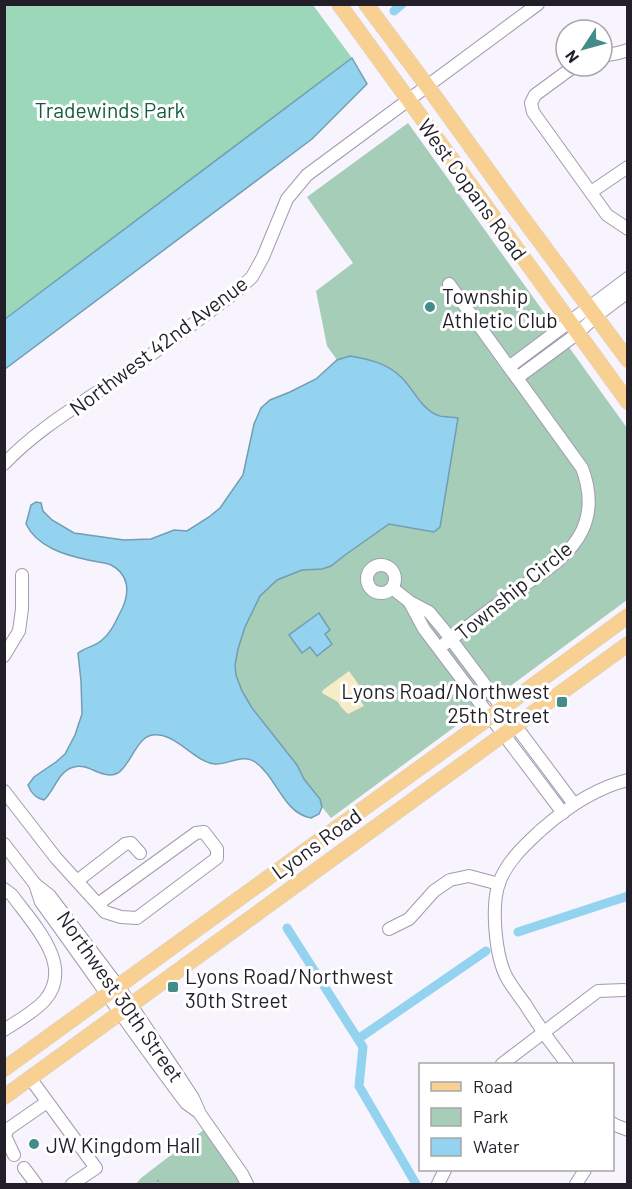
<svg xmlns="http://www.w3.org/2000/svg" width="632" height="1189" font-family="Barlow,sans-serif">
<rect width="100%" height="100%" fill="#f7f4fd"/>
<g fill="#a5cdb8">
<polygon points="408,123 627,428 627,600 331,818 322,807 320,799 304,779 297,765 252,707 242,691 236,675 235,665 238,649 245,627 260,596 277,580 302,570 322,569 331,566 345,555 389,524 434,531 458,418 437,415 426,407 400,376 350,356 337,360 327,346 316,291 353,263 307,197"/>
<polygon points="205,1129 242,1184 136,1184 141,1178"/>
</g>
<polygon fill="#9bd7b8" points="5,4 313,5 352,58 5,319"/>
<polygon fill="#f6ecc7" points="349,671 366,695 360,700 364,706 348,714 341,707 338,702 322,693 323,690"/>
<g fill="#94d3ef" stroke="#729db3" stroke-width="1.5">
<polygon points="352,58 367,84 312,139 5,369 5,319"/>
<path d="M350,356C368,359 387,363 401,377C413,388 422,411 440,416C445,417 452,417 458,418L440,527L434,532L389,524L345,555L331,566L322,569L302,570L277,580L260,596L245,627L238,649L235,665L236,675L242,691L252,708L297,765L304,779L320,799L322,807L319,814L311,818C283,813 277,777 255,762C243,753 228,765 215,764C197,763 179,737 159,735C137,731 133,763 118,773C103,781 88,762 74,767C58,771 55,790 44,800C35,798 31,793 28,785L34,777L56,762L65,754L75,735L82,714L81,681L78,653C86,647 96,646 102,640C112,632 116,620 122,609C130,592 129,574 111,565C104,562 95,562 88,560C65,555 37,547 26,524L31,505L36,502L41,503L43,511L52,520L74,533L124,540L151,539L174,530L187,531L209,517L220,508L243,475L254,424L261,408L270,400L290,392L316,379L337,360Z"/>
<polygon points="319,613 330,630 325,634 332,644 317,656 310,647 302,653 289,635"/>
</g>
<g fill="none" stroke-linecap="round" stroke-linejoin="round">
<g stroke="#94d3ef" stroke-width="9">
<polyline points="394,11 402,4"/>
<polyline points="287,928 363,1047 359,1086 416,1184"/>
<polyline points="518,932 628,896"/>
<polyline points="358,1039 486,951"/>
</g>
<defs>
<g id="minor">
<polyline points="602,56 618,53 628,50"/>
<polyline points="577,66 569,70 535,95 531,103 533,112 607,215 628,229"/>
<polyline points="591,192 628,167"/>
<polyline points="509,367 628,278"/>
<polyline points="517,378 578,333 596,316 628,292"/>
<path d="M4,464C35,431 77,406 114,381C156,352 197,321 237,291L252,277L263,257L287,199L307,175L538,4"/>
<circle cx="381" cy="579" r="14"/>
<polyline points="392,588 410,602 429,612 444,630 574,804"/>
<polyline points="410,603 424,629 563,813"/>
<path d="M439,648C463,630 488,611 513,593C537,576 569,558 582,531C592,510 590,489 582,468L449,284"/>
<polyline points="4,656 19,631 22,609 22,575"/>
<polyline points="4,791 56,858 105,912 121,917 137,918 217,858 217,849 204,832 196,833 98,904"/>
<path d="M4,844L35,884L41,902C90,969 136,1037 186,1103L197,1111"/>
<polyline points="77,881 125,844 131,843 140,853"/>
<polyline points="35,884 50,896 118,986 174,1069 193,1098 200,1114 242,1174 247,1184"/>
<path d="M4,889L12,895C32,923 75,965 45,1000C37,1010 16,1022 4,1030"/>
<polyline points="389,929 409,919 434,891 450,880 469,876 499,884"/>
<polyline points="502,1064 598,991 624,990"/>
<path d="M567,1064C552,1045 538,1025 525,1004C519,996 512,987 507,978C495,956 491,906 499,883C507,861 525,845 541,830C566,808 595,788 628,780"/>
<polyline points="30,1078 96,1168 72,1184"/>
<polyline points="612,1123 615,1125 628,1130"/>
<polyline points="14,1155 5,1136 8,1129 47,1102"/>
<polyline points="24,1168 36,1184"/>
<polyline points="438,1184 445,1170"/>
<polyline points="576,1184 585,1170"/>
</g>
<g id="major">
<polyline points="339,4 628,402"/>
<polyline points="366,4 428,87 513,205 628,360"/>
<polyline points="4,1069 490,717 628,616"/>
<polyline points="4,1097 628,644"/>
</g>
</defs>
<use href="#minor" stroke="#a29ab0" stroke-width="14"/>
<use href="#major" stroke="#d3d2d4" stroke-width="16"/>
<polyline stroke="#908d96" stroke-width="1.5" stroke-dasharray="1.5 4.5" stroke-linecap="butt" points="158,1180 158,1184"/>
<use href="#minor" stroke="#fff" stroke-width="12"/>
<use href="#major" stroke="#f8d192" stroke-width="15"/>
</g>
<g fill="#448c89" stroke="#fff" stroke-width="2">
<circle cx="430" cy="307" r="6"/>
<rect x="556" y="696" width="12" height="12" rx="3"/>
<rect x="167" y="981" width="12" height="12" rx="3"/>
<circle cx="34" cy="1144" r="6"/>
</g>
<g text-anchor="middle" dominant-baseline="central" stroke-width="6" stroke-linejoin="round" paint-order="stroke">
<g font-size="21" fill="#135b3e" stroke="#fff">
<text x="110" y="109">Tradewinds Park</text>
</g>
<g font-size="21" fill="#221f28" stroke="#fff">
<text transform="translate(473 189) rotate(54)">West Copans Road</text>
<text transform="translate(158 345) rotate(-37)">Northwest 42nd Avenue</text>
<text transform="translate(513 590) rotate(-39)">Township Circle</text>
<text transform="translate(316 843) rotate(-36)">Lyons Road</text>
<text transform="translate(121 996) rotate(55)">Northwest 30th Street</text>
</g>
<g font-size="21" fill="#221f28" stroke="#fff" text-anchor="start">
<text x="442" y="295">Township<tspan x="442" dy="24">Athletic Club</tspan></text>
<text x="550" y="690" text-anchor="end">Lyons Road/Northwest<tspan x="550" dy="24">25th Street</tspan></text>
<text x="185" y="975">Lyons Road/Northwest<tspan x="185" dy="24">30th Street</tspan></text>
<text x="46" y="1144">JW Kingdom Hall</text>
</g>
</g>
<rect width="632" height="1189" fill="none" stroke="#221f28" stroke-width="12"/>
<rect x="419" y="1063" width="195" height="108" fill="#ffffff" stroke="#a7a5a9" stroke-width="1.5"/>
<rect x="431" y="1082" width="30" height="9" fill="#f8d192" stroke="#a7a5a9" stroke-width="1.5"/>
<text x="473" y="1093" font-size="18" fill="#221f28">Road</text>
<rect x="431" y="1108" width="30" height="18" fill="#a5cdb8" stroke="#a7a5a9" stroke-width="1.5"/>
<text x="473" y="1123" font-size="18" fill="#221f28">Park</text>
<rect x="431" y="1138" width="30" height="18" fill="#94d3ef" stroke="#a7a5a9" stroke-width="1.5"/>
<text x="473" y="1153" font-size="18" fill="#221f28">Water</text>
<g transform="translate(584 48) rotate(234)"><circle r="28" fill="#ffffff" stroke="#a7a5a9" stroke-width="1.5"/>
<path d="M0-4.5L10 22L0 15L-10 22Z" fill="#448c89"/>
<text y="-9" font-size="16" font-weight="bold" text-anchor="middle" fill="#221f28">N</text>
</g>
</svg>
